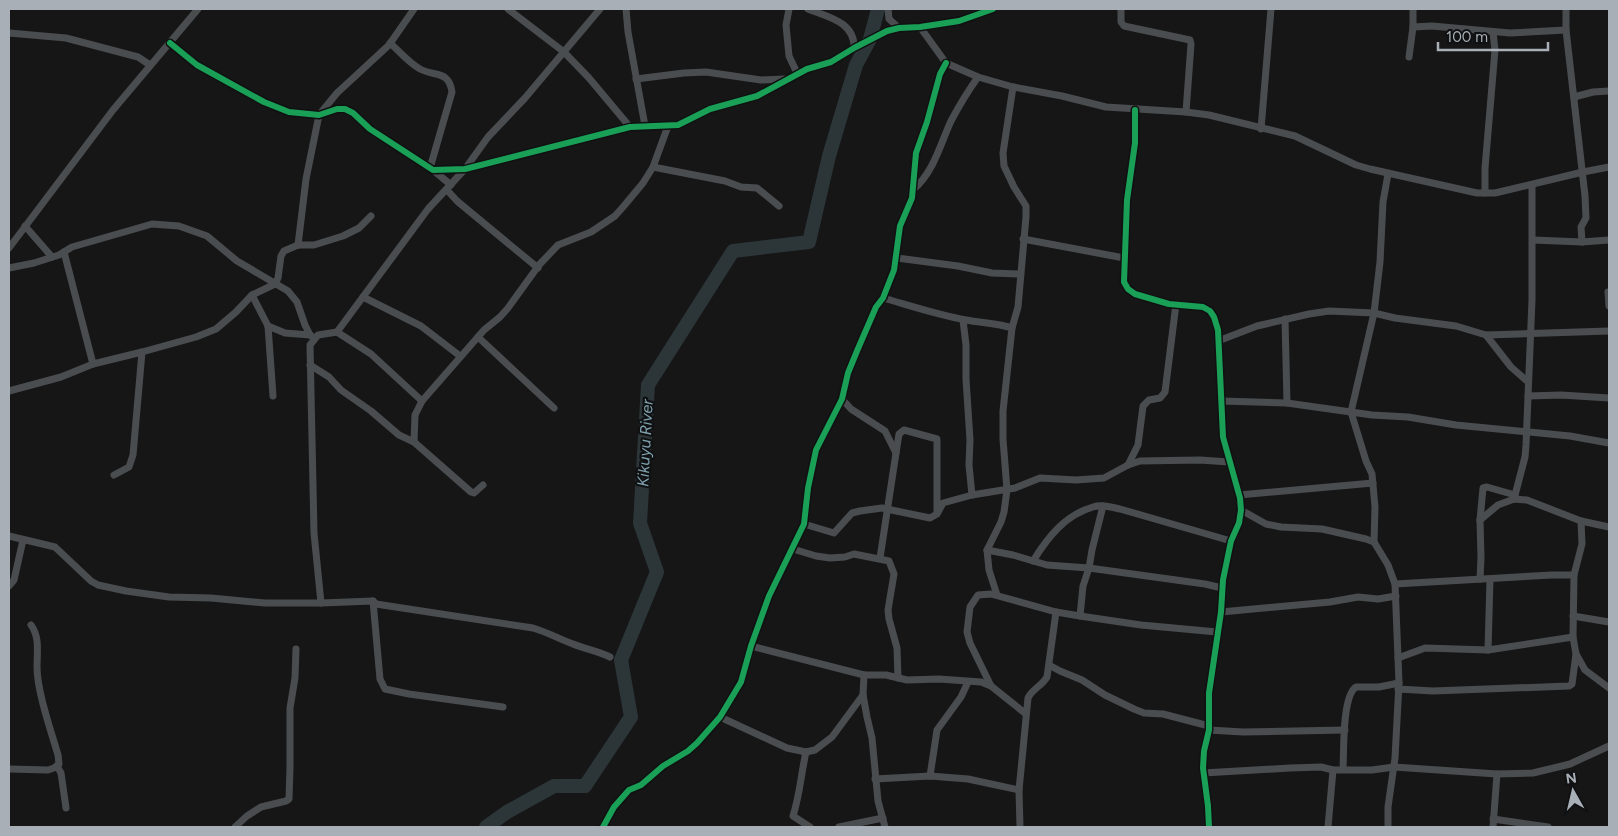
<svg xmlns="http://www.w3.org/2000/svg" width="1618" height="836" font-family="Figtree,sans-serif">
<rect width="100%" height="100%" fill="#161616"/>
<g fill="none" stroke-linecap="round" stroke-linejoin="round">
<polyline stroke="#2c3639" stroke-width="14" points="486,827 507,812 554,786 585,786 631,717 621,660 657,572 640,523 648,385 733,251 809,242 829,156 856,65 870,39 878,9"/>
<g stroke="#4a4d4f" stroke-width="7">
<polyline points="508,9 564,52 589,78 630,127"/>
<polyline points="626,9 628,32 645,126"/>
<polyline points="789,9 786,25 789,56 797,73"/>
<path d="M808,9C828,17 855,22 854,48"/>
<polyline points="888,9 889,19 899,28"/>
<polyline points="1121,9 1121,22 1124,26 1190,40 1191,44 1186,112"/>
<polyline points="1566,9 1566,30 1585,196 1586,218 1581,227 1582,242"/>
<polyline points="920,27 946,63 978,77 1013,87 1062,96 1106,107 1186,112 1209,115 1295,136 1356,165 1370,169 1477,193 1495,193 1583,172 1609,167"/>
<polyline points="1413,27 1432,26 1510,33 1566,30"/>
<polyline points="9,33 66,38 138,57 150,65"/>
<polyline points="170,43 197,65 264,102 289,112 319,115 337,109 345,109 353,113 370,129 433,170 465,169 477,166 630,127 678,125 710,109 757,96 807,69 831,62 854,48 887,31 899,28 920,27 959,21 993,9"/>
<path d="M390,43C399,51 409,63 420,69C435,77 449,70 452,92L430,168"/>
<polyline points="1409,57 1413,27 1413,9"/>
<polyline points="636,79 684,73 706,72 761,80 784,79"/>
<polyline points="1574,97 1593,92 1609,91"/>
<polyline points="1135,110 1135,143 1127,200 1124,282 1128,289 1135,294 1169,304 1203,307 1210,311 1214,317 1218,330 1223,437 1240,498 1241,510 1239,523 1231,541 1223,580 1221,612 1209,693 1209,730 1204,751 1203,768 1208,806 1209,827"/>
<polyline points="1261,129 1271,9"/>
<polyline points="653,167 725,181 741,187 757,188 779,206"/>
<polyline points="433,170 451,185"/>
<path d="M914,189C934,171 940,145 951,121C959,106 968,91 978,77"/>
<polyline points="447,190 457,201 538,268"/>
<polyline points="1485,193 1485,168 1495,50 1493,32"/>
<polyline points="25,226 52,257"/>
<polyline points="1023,239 1124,258"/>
<polyline points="1533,240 1582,242 1609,240"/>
<polyline points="298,245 306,179 319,115 337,93 389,45 414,9"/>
<polyline points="9,248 113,110 198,9"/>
<polyline points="64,252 93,364"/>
<polyline points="897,258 958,266 992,273 1020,274"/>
<polyline points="9,268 34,263 59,255 72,247 152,224 179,226 207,236 237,261 288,291 297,302 305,325 310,335 314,338"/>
<polyline points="1608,292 1609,306"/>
<polyline points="252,295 268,326 273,396"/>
<polyline points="363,297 421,326 460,356"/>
<path d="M883,298C911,306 938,315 966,320C982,323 997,323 1012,328"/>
<polyline points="1285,319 1287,403"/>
<polyline points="963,320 966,345 966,379 970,440 969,465 972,495"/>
<polyline points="268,326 285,333 310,335"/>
<polyline points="337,332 371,354 422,401"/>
<polyline points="1486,335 1609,331"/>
<polyline points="478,337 554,408"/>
<polyline points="1218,341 1257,326 1309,314 1329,311 1374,313 1395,318 1456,326 1486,335 1511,367 1528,382"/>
<polyline points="310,365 329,377 341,390 371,411 399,435 414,442 471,492 474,493 483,485"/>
<polyline points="9,391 61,377 93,364 142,352 196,337 216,329 236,312 252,295 275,284 278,278 281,256 284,251 298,245 314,245 343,236 359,228 371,216"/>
<polyline points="1528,396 1561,395 1609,398"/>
<polyline points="842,399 851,409 885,431 896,453 880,558"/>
<polyline points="1221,401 1287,403 1372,415 1408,417 1456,425 1570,436 1609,443"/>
<polyline points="414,442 415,415 422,401 484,330 500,317 508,308 539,265 558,245 591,232 615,216 623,207 643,183 653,167 668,126"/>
<polyline points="896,453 899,434 904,430 937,439 937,512"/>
<polyline points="1128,465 1138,445 1143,406 1149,400 1160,398 1165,392 1176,304"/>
<polyline points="114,475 129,467 133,455 142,352"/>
<polyline points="1239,495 1373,483"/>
<polyline points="1514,499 1525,457 1526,445 1532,300 1532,185"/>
<polyline points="1241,510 1266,524 1281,527 1322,529 1366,539 1374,542 1388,565 1395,584 1399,683 1395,758 1388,807 1388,827"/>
<polyline points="1480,520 1498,505 1514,499 1527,500 1581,521 1609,527"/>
<polyline points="1581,521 1582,544 1574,575 1573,637 1576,654 1585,670 1609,688"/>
<polyline points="804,524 834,533 852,513 860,511 882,508 930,518 937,514 943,503 972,495 1015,488 1040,478 1076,480 1104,478 1128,465 1140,461 1200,460 1229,462"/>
<path d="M9,536L55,547L91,581L98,585L126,591L169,597L211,598L265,603H321L373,601L376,604L533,628C547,632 559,639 573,644C585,649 598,651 610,657"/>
<polyline points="1374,542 1375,507 1372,474 1366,461 1351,412 1374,313 1380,262 1383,202 1388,174"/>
<polyline points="793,549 816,556 830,558 845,557 854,554 889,561 894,574 888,610 889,619 897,648 898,678"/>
<polyline points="987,550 1013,555 1047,565 1089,568 1205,584 1222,588"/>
<path d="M1033,561C1048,537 1065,515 1093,507C1101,504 1111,507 1120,509L1231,541"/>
<polyline points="1480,579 1481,558 1480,520 1483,488 1487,487 1515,495"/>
<polyline points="1395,584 1552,575 1574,575"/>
<polyline points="9,586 14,580 23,540"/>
<polyline points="997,595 989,570 987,550 1001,522 1004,512 1007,490 1003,439 1003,411 1012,328 1018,307 1026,217 1026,206 1014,187 1004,166 1003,153 1013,87"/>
<polyline points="373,601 380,679 385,689 409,694 503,707"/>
<polyline points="321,603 314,533 310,345 318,335 337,332 428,209 465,169 488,137 525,98 600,9"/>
<polyline points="1221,612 1330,602 1358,597 1378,599 1396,596"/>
<polyline points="1080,616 1083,586 1089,568 1092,550 1103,506"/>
<polyline points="1573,616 1609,622"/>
<polyline points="751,646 864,675 886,675 907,680 939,679 981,682 991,686 1026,714"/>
<polyline points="1488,650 1490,579"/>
<polyline points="1398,658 1425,648 1488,650 1573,637"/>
<polyline points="1049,665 1060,671 1082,680 1105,695 1134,709 1144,713 1163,714 1209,726"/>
<polyline points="864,675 863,695 867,717 872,738 878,801 885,827"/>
<polyline points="991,686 970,643 967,632 970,607 978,595 991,594 1056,612 1080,616 1141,625 1217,632"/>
<polyline points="1398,689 1433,691 1569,686 1572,684 1576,654"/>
<polyline points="720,717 787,748 806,752 815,750 832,737 863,695"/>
<polyline points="1209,730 1243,732 1345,730"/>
<path d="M806,752C801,774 800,794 793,816L810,827"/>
<polyline points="57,766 61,773 66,808"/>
<path d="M9,769L48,770L54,768L59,764L58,755C51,731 37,691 37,667C37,653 40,637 31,625"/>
<path d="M1343,769C1344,752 1342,696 1356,687H1379L1399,683"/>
<polyline points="1203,773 1290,768 1321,767 1333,770 1372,770 1394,767 1497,774 1533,773 1570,764 1609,746"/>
<polyline points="930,776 937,730 961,697 968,682"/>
<polyline points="875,779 930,776 968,779 1019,790"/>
<polyline points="1493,819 1548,827"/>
<polyline points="235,827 247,816 261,807 286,801 289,799 290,768 290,708 295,678 296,649"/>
<polyline points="603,827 614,807 629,790 641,785 663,766 688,751 697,743 720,717 741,682 751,646 769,596 804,524 808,488 816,450 842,399 848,373 857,351 876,307 883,298 894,270 900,226 912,198 916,153 927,122 940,74 946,63"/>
<polyline points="839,827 883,818"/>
<path d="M1020,827L1019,790L1028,698C1032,689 1042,686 1047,677L1056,612"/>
<polyline points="1328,827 1333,770"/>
<polyline points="1493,827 1497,774"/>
</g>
<defs>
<g id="cycleway">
<polyline points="170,43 197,65 264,102 289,112 319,115 337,109 345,109 353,113 370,129 433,170 465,169 477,166 630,127 678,125 710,109 757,96 807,69 831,62 854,48 887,31 899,28 920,27 959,21 993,9"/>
<polyline points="1135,110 1135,143 1127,200 1124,282 1128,289 1135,294 1169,304 1203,307 1210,311 1214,317 1218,330 1223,437 1240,498 1241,510 1239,523 1231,541 1223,580 1221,612 1209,693 1209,730 1204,751 1203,768 1208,806 1209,827"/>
<polyline points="603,827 614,807 629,790 641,785 663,766 688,751 697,743 720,717 741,682 751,646 769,596 804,524 808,488 816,450 842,399 848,373 857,351 876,307 883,298 894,270 900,226 912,198 916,153 927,122 940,74 946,63"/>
</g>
</defs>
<use href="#cycleway" stroke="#101112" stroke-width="9"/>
<use href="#cycleway" stroke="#1a9f57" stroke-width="6"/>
</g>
<g text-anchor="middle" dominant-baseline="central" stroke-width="4.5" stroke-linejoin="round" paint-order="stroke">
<g font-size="16" font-style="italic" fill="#80a3b0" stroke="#101112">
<text transform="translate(645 443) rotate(-87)">Kikuyu River</text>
</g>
</g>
<rect width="1618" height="836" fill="none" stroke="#a8afb7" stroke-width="20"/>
<g transform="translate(1573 791) rotate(352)" stroke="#101112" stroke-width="4" paint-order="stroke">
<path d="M0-4L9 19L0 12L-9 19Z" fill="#a8afb7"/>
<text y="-8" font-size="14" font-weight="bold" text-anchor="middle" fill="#a8afb7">N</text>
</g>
<path d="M1438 42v8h110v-8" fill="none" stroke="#a8afb7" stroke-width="2.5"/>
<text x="1446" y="42" font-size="15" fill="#a8afb7" stroke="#101112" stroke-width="4" paint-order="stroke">100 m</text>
</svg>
